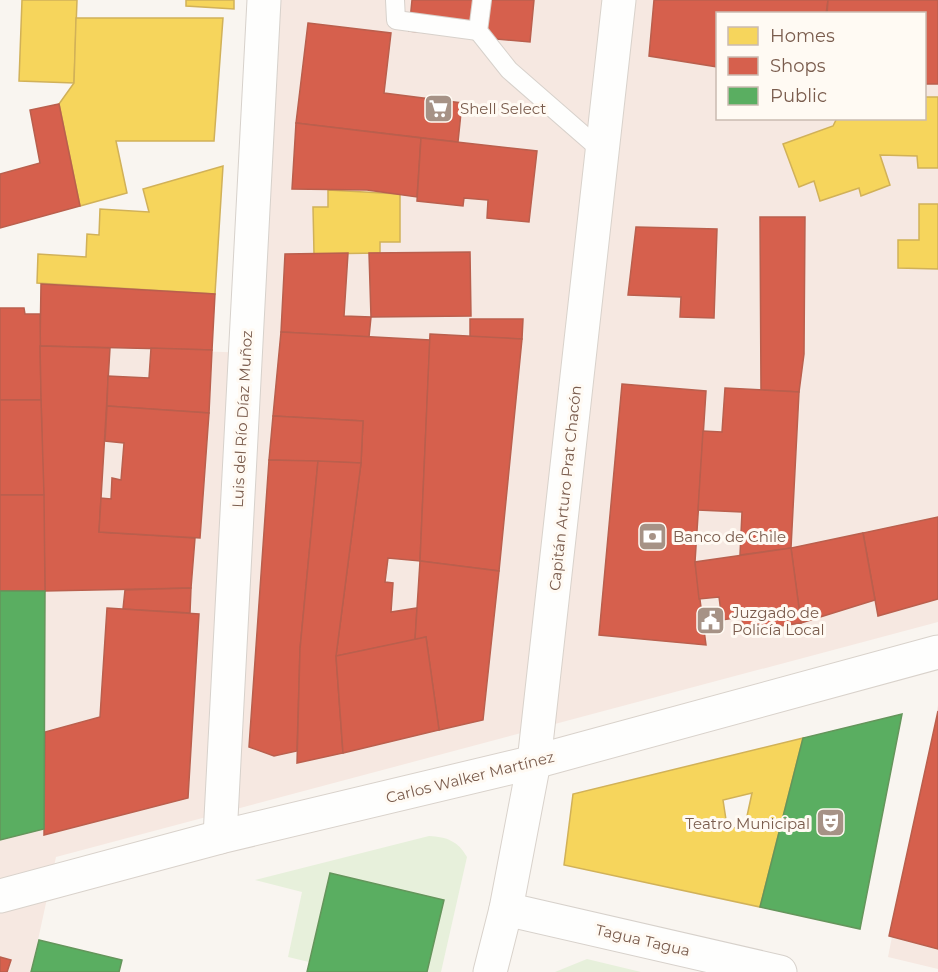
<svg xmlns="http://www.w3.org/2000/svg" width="938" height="972" font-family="Montserrat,sans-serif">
<rect width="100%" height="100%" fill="#f9f5f0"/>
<g fill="#f6e8e1" fill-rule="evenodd">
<path d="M267,0H938V622L56,857L31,972H0V321L38,346L254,353ZM718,14H924V118H718Z"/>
<polygon points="938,705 938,969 888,957"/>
</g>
<g fill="#e7f0db">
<path d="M429,836C447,837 458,841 467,857L441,972H427L443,900L330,873L309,962L288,957L302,892L255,880Z"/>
<polygon points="587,959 641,972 555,972"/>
</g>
<g fill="#f6d55c" stroke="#d1b158" stroke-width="1.5" fill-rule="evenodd">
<polygon points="22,0 77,0 74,83 19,81"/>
<polygon points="186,0 234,0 234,9 186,6"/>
<polygon points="76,18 223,18 214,141 116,141 127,193 80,206 59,104 74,83"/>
<polygon points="924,97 938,97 938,168 918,168 917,156 880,155 890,185 861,196 859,188 820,201 814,181 799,187 783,144 833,126 837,118 924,118"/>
<polygon points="223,166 215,294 37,283 38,254 86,257 87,234 99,235 100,209 149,212 143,189"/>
<polygon points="328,190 400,194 400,242 380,242 380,253 314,254 313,207 328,207"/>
<polygon points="919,204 938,204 938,269 898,268 898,240 919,240"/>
<path d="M803,738L760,907L564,865L573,794ZM752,793L744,830L727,826L723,800Z"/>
</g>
<g fill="#d6604d" stroke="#ba5f4d" stroke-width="1.5">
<polygon points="412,0 534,0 530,42 409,31"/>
<polygon points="654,0 828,0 826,14 718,14 718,67 649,56"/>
<polygon points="828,0 938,0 938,84 924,84 924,14 827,14"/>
<polygon points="308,23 391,33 384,93 462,103 458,142 296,123"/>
<polygon points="59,104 80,206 0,228 0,174 40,163 30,110"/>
<polygon points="296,123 421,138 417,197 367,190 292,189"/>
<polygon points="421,138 537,151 529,222 487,218 488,200 464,198 463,206 417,201"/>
<polygon points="760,217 805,217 804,354 799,392 761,390"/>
<polygon points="636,227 717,229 714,318 680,317 681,297 628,295"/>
<polygon points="470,252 471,316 371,317 369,253"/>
<polygon points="348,253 344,316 371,317 369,337 281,332 285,254"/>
<polygon points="41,284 215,294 212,350 40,346"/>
<polygon points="0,308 24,308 25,314 40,314 41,400 0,400"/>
<polygon points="470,319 523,319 522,339 470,337"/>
<polygon points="281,332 430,340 420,561 388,558 385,582 393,583 391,612 417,608 415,640 336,656 361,463 363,421 273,416"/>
<polygon points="430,334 522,339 499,571 420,561"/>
<polygon points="40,346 110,348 99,532 195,538 191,588 45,591"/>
<polygon points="151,348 212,350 209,413 107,406 108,376 149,378"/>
<polygon points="622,384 706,391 695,562 706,645 599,635"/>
<polygon points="725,388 799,392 791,548 740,555 742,512 698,510 703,431 722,432"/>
<polygon points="0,400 41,400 44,495 0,495"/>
<polygon points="107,406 209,413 200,538 99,532 101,498 111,499 112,478 121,480 124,443 105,441"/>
<polygon points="273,416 363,421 361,463 269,460"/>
<polygon points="269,460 318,461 300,649 297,751 274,756 249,747"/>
<polygon points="318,461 361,463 336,656 343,753 297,763 300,649"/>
<polygon points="0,495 44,495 45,591 0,591"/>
<polygon points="938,517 938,599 878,616 863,533"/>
<polygon points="863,533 875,600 801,623 791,548"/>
<polygon points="791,548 801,623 743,631 742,617 722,620 719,597 699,599 695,562"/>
<polygon points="420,561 499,571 483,720 439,730 426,637 415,640"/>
<polygon points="191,588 190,613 123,609 125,590"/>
<polygon points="107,608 199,614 188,798 44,835 45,732 100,717"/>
<polygon points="426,637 439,730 343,753 336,656"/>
<polygon points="938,711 938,949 889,936"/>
<polygon points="0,957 11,960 7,972 0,972"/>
</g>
<g fill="#5aae61" stroke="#64955b" stroke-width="1.5">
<polygon points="0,591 45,591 44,829 0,840"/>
<polygon points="902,714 860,929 760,907 803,738"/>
<polygon points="330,873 444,900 427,972 307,972"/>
<polygon points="39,940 122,960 119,972 31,972"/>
</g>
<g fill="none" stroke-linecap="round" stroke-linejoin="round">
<defs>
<g id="lane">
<polyline points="395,0 396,20 478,31"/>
<polyline points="482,0 478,31 509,70 603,152"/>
</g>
<g id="street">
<polyline points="220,837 264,0"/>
<polyline points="506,909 780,972"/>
</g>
<g id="secondary">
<polyline points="0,896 220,837 534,762 938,652"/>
<polyline points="490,972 506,909 534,762 619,0"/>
</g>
</defs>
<use href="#lane" stroke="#d7d1cb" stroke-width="20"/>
<use href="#street" stroke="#d7d1cb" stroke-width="35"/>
<use href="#secondary" stroke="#d9d2cb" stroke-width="35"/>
<use href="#lane" stroke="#fefefd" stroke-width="18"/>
<use href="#street" stroke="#fefefd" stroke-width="33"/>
<use href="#secondary" stroke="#fefefd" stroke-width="33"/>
</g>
<defs>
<symbol id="supermarket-square" viewBox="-11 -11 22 22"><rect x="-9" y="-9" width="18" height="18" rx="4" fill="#a69286" stroke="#fffaf3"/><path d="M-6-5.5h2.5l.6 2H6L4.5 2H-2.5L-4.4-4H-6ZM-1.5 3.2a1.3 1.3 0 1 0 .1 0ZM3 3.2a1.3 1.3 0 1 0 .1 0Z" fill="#fff"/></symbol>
<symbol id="bank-square" viewBox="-11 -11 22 22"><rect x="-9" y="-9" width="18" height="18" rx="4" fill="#a69286" stroke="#fffaf3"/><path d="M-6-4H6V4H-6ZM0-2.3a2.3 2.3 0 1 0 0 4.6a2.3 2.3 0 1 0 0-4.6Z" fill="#fff"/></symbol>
<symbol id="civic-square" viewBox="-11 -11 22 22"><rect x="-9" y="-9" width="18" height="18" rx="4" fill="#a69286" stroke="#fffaf3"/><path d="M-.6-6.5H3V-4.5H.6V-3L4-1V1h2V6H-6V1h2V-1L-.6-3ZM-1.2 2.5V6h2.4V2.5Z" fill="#fff"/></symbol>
<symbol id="theatre-square" viewBox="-11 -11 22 22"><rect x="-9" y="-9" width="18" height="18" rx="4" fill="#a69286" stroke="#fffaf3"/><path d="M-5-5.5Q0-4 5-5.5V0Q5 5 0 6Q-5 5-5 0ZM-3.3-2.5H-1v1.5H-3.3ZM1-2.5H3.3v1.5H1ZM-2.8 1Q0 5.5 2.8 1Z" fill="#fff"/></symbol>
</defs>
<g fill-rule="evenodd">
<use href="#supermarket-square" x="422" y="92" width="33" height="33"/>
<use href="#bank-square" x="636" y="520" width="33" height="33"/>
<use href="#civic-square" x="694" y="604" width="33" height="33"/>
<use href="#theatre-square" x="814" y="806" width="33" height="33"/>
</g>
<g text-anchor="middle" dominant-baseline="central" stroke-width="6" stroke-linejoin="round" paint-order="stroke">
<g font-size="15" fill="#7a5c4d" stroke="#fffaf3" text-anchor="start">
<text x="460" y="108">Shell Select</text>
<text x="673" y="536">Banco de Chile</text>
<text x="732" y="612">Juzgado de<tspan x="732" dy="17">Policía Local</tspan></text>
<text x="810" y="823" text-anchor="end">Teatro Municipal</text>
</g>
<g font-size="15" fill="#7a5c4d" stroke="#fffaf3">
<text transform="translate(242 419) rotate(-87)">Luis del Río Díaz Muñoz</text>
<text transform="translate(565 488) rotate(-84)">Capitán Arturo Prat Chacón</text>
<text transform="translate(470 777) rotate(-14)">Carlos Walker Martínez</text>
<text transform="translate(643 940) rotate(13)">Tagua Tagua</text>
</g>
</g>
<rect x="716" y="12" width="210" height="108" fill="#fffaf3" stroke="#cabbb1" stroke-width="1.5"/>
<rect x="728" y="27" width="30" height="18" fill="#f6d55c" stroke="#cabbb1" stroke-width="1.5"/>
<text x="770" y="42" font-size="18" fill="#7a5c4d">Homes</text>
<rect x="728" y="57" width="30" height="18" fill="#d6604d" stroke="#cabbb1" stroke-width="1.5"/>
<text x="770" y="72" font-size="18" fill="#7a5c4d">Shops</text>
<rect x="728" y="87" width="30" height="18" fill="#5aae61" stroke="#cabbb1" stroke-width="1.5"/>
<text x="770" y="102" font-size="18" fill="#7a5c4d">Public</text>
</svg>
